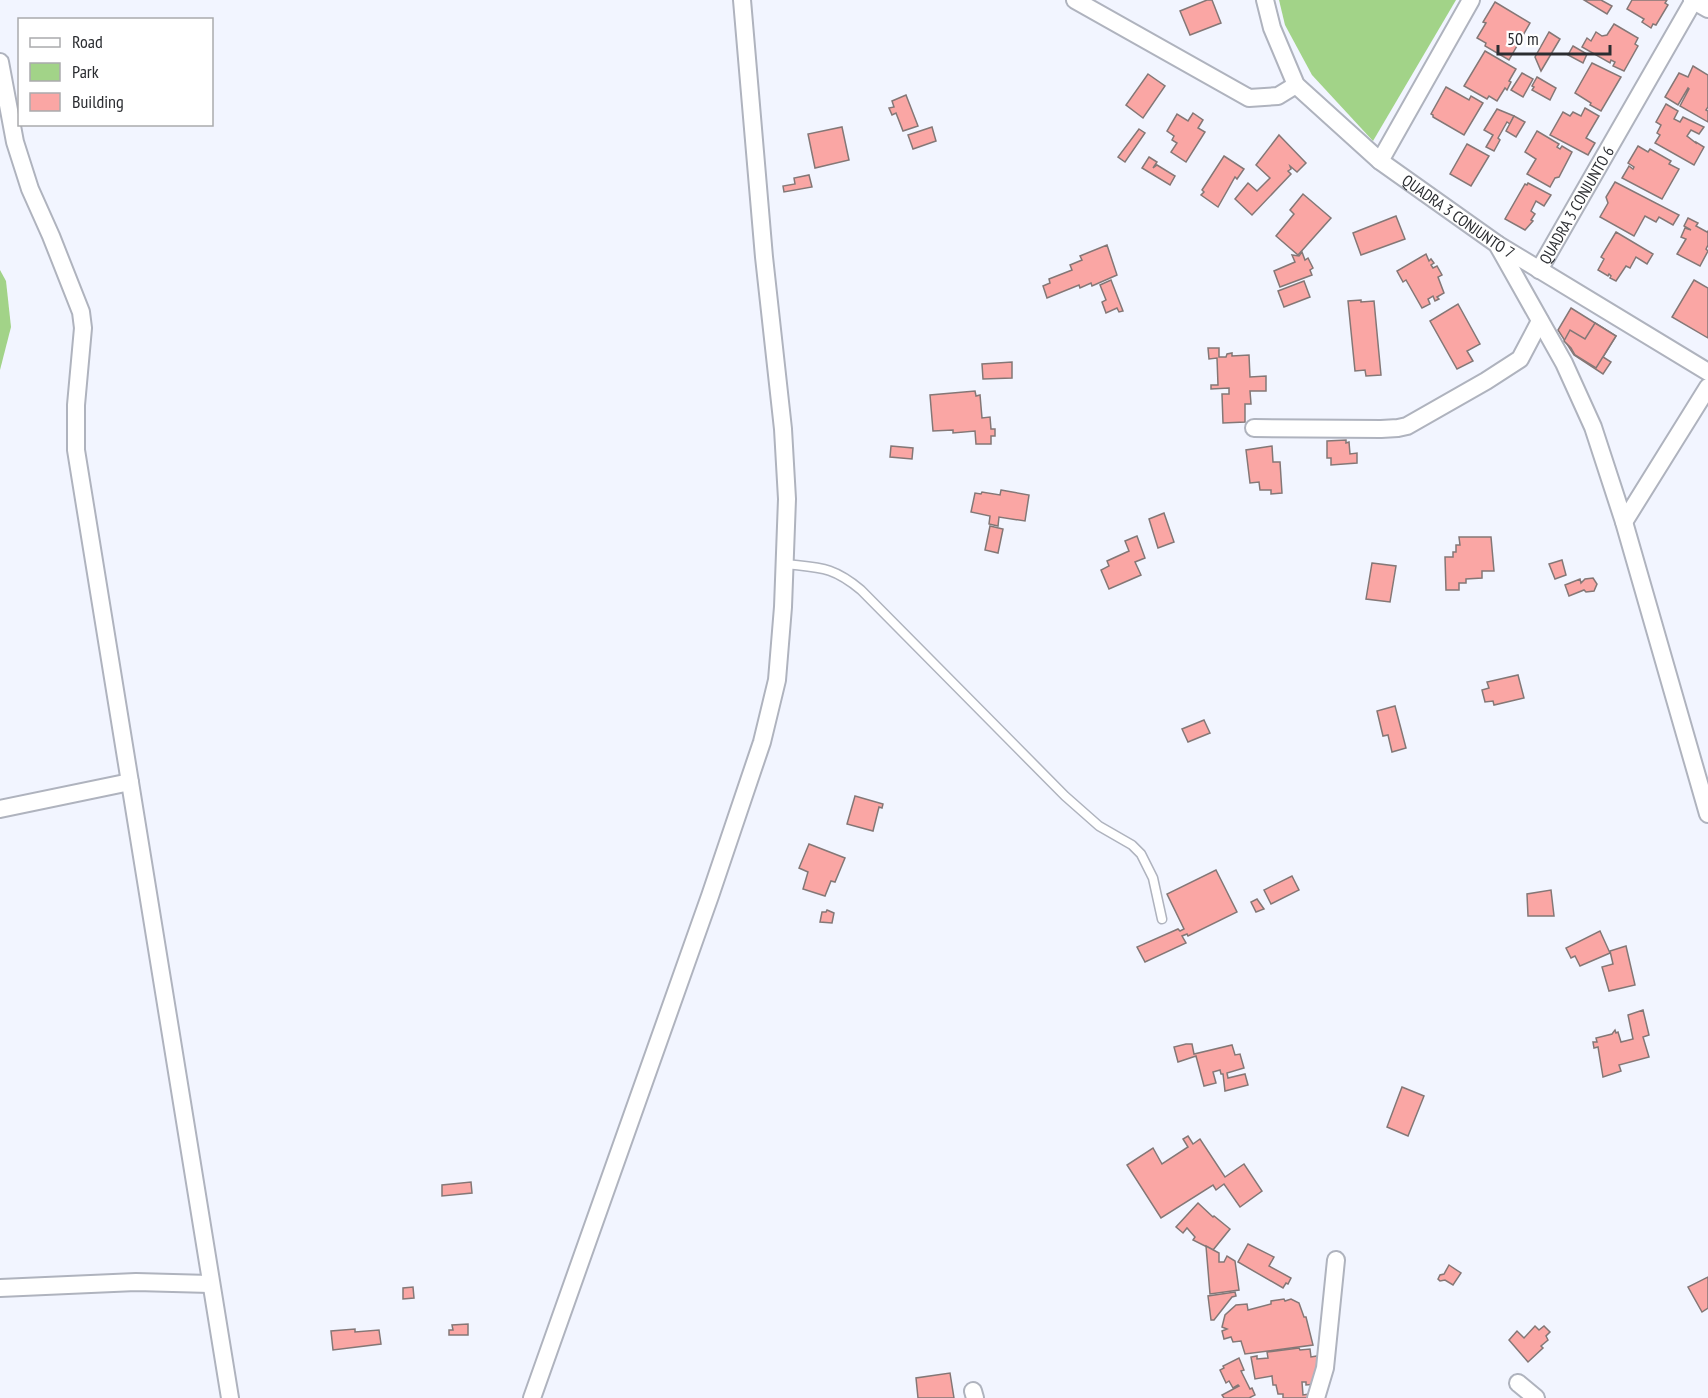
<svg xmlns="http://www.w3.org/2000/svg" width="1708" height="1398" font-family="'PT Sans Narrow',sans-serif">
<rect width="100%" height="100%" fill="#f2f5ff"/>
<g fill="#a2d388">
<polygon points="1279,0 1456,0 1373,141 1312,75 1285,25"/>
<polygon points="0,270 6,281 11,327 0,370"/>
</g>
<g fill="#faa6a4" stroke="#847776" stroke-width="1.5">
<polygon points="1207,0 1212,0 1221,23 1190,35 1180,11"/>
<polygon points="1584,0 1601,0 1612,6 1607,14"/>
<polygon points="1632,0 1667,0 1665,3 1668,5 1656,25 1653,24 1651,28 1642,22 1644,19 1627,9"/>
<polygon points="1495,2 1530,23 1509,60 1485,46 1486,43 1477,38 1486,23 1483,22"/>
<polygon points="1614,24 1638,38 1635,44 1638,46 1624,71 1613,66 1615,62 1611,60 1610,63 1582,47 1587,38 1591,41 1596,32 1602,36 1607,35"/>
<polygon points="1549,32 1560,39 1541,71 1535,57"/>
<polygon points="1573,46 1587,54 1583,63 1568,55"/>
<polygon points="1485,51 1516,69 1509,81 1511,82 1507,90 1505,88 1497,101 1489,96 1487,99 1464,86"/>
<polygon points="1592,63 1621,77 1601,111 1590,105 1591,103 1575,93"/>
<polygon points="1693,66 1708,75 1708,107 1706,110 1708,111 1708,122 1680,106 1689,89 1688,88 1678,105 1665,97 1679,73 1688,77"/>
<polygon points="1522,73 1533,79 1523,97 1511,90"/>
<polygon points="1148,74 1165,86 1143,118 1126,105"/>
<polygon points="1537,77 1556,88 1550,100 1532,90 1534,87 1532,86"/>
<polygon points="1446,87 1469,100 1471,96 1483,103 1464,135 1433,117 1433,115 1431,114"/>
<polygon points="906,95 918,126 903,131 896,113 892,115 889,108 894,107 892,101"/>
<polygon points="1666,104 1678,111 1674,119 1680,122 1683,117 1704,127 1699,134 1691,130 1687,136 1696,143 1696,142 1704,147 1694,165 1655,143 1660,135 1657,133 1661,125 1656,122"/>
<polygon points="1585,108 1599,116 1586,138 1595,143 1588,155 1550,135 1563,112 1570,116 1573,112 1581,116"/>
<polygon points="1497,109 1514,116 1510,124 1507,122 1498,138 1500,140 1494,151 1486,147 1493,135 1484,130"/>
<polygon points="1193,113 1203,120 1198,128 1205,132 1186,162 1171,152 1177,143 1172,140 1174,136 1167,131 1177,114 1188,121"/>
<polygon points="1514,116 1525,122 1516,137 1506,131"/>
<polygon points="842,127 849,160 815,168 808,134"/>
<polygon points="932,127 936,141 913,149 908,135"/>
<polygon points="1139,129 1145,133 1125,162 1118,157"/>
<polygon points="1537,131 1559,144 1557,147 1560,149 1562,146 1572,152 1559,177 1555,178 1550,187 1527,174 1536,159 1525,152"/>
<polygon points="1279,135 1306,163 1297,172 1290,166 1291,169 1288,171 1291,174 1252,215 1235,199 1248,183 1257,191 1270,178 1256,165"/>
<polygon points="1467,144 1489,156 1471,186 1450,174"/>
<polygon points="1638,146 1648,152 1650,149 1671,161 1669,164 1679,169 1662,199 1622,178 1629,166 1633,169 1634,167 1628,163"/>
<polygon points="1224,156 1244,169 1237,179 1235,177 1218,207 1201,195 1204,192 1202,190"/>
<polygon points="1149,157 1157,162 1153,168 1157,165 1175,176 1170,185 1142,168"/>
<polygon points="809,175 812,187 784,192 783,186 795,184 794,178"/>
<polygon points="1615,182 1679,215 1673,225 1659,217 1656,222 1645,216 1634,236 1600,217 1608,203 1606,197"/>
<polygon points="1528,183 1551,195 1544,206 1536,201 1531,211 1535,214 1531,220 1533,221 1525,230 1505,219 1525,184 1527,185"/>
<polygon points="1303,194 1331,218 1298,255 1276,236 1294,214 1290,210"/>
<polygon points="1396,216 1405,239 1361,255 1353,233"/>
<polygon points="1688,218 1698,223 1696,226 1707,232 1708,231 1708,245 1706,249 1708,251 1700,266 1677,254 1686,239 1681,237 1685,228 1691,230 1684,226"/>
<polygon points="1616,232 1653,254 1647,264 1636,257 1630,268 1626,266 1616,281 1610,278 1611,276 1609,274 1608,276 1598,270 1604,259 1601,257"/>
<polygon points="1107,245 1117,275 1092,286 1091,283 1080,288 1079,285 1047,298 1043,286 1050,283 1049,279 1072,270 1070,265 1082,260 1080,256"/>
<polygon points="1302,252 1305,260 1308,258 1313,268 1310,270 1312,275 1280,287 1274,271 1295,262 1292,255 1299,256"/>
<polygon points="1426,254 1429,261 1431,259 1434,263 1431,265 1433,268 1437,266 1442,275 1438,277 1444,293 1437,297 1439,299 1435,301 1433,296 1428,299 1430,304 1422,308 1406,280 1403,282 1397,271"/>
<polygon points="1111,280 1123,311 1119,312 1117,308 1106,313 1102,302 1106,300 1100,285"/>
<polygon points="1694,280 1708,288 1708,338 1672,317"/>
<polygon points="1304,281 1310,297 1284,307 1278,291"/>
<polygon points="1361,300 1361,302 1374,301 1381,375 1366,376 1365,370 1355,371 1348,301"/>
<polygon points="1458,304 1480,344 1467,351 1473,361 1457,369 1430,321"/>
<polygon points="1571,308 1616,336 1603,357 1611,362 1603,374 1574,355 1558,330"/>
<polygon points="1595,323 1616,336 1596,368 1575,355 1571,348 1564,341 1570,330 1585,339"/>
<polygon points="1208,348 1219,348 1219,357 1226,357 1227,354 1232,353 1232,356 1249,355 1250,377 1266,376 1266,391 1250,391 1251,404 1245,404 1245,422 1223,423 1222,394 1229,394 1229,388 1211,389 1211,385 1218,385 1217,358 1209,359"/>
<polygon points="1012,362 1012,378 983,379 982,364"/>
<polygon points="975,391 976,396 980,395 982,418 990,417 991,429 995,429 995,436 991,436 991,444 976,444 975,431 953,433 953,430 933,431 930,395"/>
<polygon points="1346,440 1346,443 1349,442 1350,454 1357,453 1357,463 1331,465 1331,458 1327,458 1327,441"/>
<polygon points="891,446 913,448 912,459 890,457"/>
<polygon points="1272,446 1273,462 1280,462 1282,493 1271,494 1271,490 1260,490 1259,482 1250,483 1246,450"/>
<polygon points="1001,490 1029,495 1025,521 999,517 998,526 989,524 990,516 971,512 975,493 981,494 982,492 1000,495"/>
<polygon points="1164,513 1174,542 1158,548 1149,519"/>
<polygon points="990,526 1003,529 998,553 985,550"/>
<polygon points="1137,536 1145,558 1135,562 1141,575 1109,589 1101,570 1109,566 1107,561 1129,551 1125,541"/>
<polygon points="1459,537 1491,537 1494,571 1482,571 1482,578 1466,579 1466,583 1459,583 1459,590 1446,590 1445,557 1453,557 1453,552 1456,552 1456,545 1460,545"/>
<polygon points="1562,560 1566,575 1555,579 1549,564"/>
<polygon points="1372,563 1396,566 1390,602 1366,599"/>
<polygon points="1593,578 1597,584 1594,591 1586,592 1584,590 1569,596 1565,585 1580,579 1581,583 1585,579"/>
<polygon points="1518,675 1524,698 1494,705 1493,701 1485,702 1482,690 1489,688 1487,682"/>
<polygon points="1395,706 1406,748 1392,752 1388,735 1383,736 1377,711"/>
<polygon points="1204,720 1210,733 1188,742 1182,729"/>
<polygon points="855,796 883,804 882,808 879,807 873,831 847,824"/>
<polygon points="809,844 845,858 835,882 831,881 825,896 803,889 808,872 799,868"/>
<polygon points="1216,870 1237,912 1188,936 1187,934 1182,936 1186,943 1145,962 1137,947 1178,929 1180,931 1184,929 1167,894"/>
<polygon points="1292,876 1299,890 1271,904 1264,890"/>
<polygon points="1551,890 1554,916 1528,916 1527,894"/>
<polygon points="1257,899 1264,909 1256,912 1251,902"/>
<polygon points="827,910 834,913 832,923 820,922 822,912 826,912"/>
<polygon points="1600,931 1610,953 1580,966 1575,956 1571,958 1566,948"/>
<polygon points="1626,946 1635,985 1609,991 1602,967 1613,964 1610,951"/>
<polygon points="1643,1010 1649,1035 1643,1037 1649,1057 1619,1065 1621,1071 1603,1077 1598,1047 1594,1048 1593,1042 1597,1042 1596,1038 1612,1034 1615,1030 1616,1033 1618,1032 1621,1042 1633,1039 1628,1015"/>
<polygon points="1186,1044 1192,1044 1194,1054 1232,1045 1235,1055 1240,1054 1244,1068 1227,1073 1228,1078 1245,1074 1248,1085 1225,1091 1223,1074 1221,1074 1220,1070 1213,1072 1216,1083 1204,1086 1196,1056 1178,1062 1174,1047"/>
<polygon points="1402,1087 1424,1096 1408,1136 1387,1127"/>
<polygon points="1188,1136 1193,1144 1200,1139 1225,1177 1244,1164 1262,1191 1240,1207 1224,1184 1216,1190 1213,1185 1161,1218 1127,1165 1153,1148 1162,1164 1188,1147 1183,1139"/>
<polygon points="471,1182 472,1193 442,1196 442,1185"/>
<polygon points="1198,1203 1213,1217 1214,1216 1230,1229 1213,1250 1193,1240 1195,1237 1187,1228 1183,1233 1176,1227"/>
<polygon points="1248,1244 1274,1257 1269,1266 1291,1278 1288,1284 1286,1283 1283,1288 1238,1262"/>
<polygon points="1206,1246 1219,1253 1219,1262 1224,1262 1227,1256 1235,1261 1239,1290 1210,1294"/>
<polygon points="1449,1265 1461,1273 1453,1285 1445,1280 1440,1281 1438,1279 1440,1275 1444,1274"/>
<polygon points="1708,1277 1708,1308 1702,1312 1688,1287"/>
<polygon points="413,1287 414,1298 403,1299 403,1288"/>
<polygon points="1235,1292 1236,1296 1232,1297 1214,1320 1211,1320 1208,1296"/>
<polygon points="1284,1299 1285,1301 1291,1299 1299,1303 1304,1317 1306,1317 1313,1345 1245,1354 1241,1341 1233,1342 1231,1337 1224,1339 1222,1331 1227,1329 1222,1327 1225,1315 1236,1305 1247,1304 1248,1310 1271,1304 1271,1301"/>
<polygon points="468,1324 468,1335 449,1335 449,1330 453,1330 452,1325"/>
<polygon points="1535,1326 1539,1330 1544,1326 1550,1332 1546,1336 1548,1340 1541,1346 1543,1348 1528,1362 1509,1340 1517,1331 1524,1338"/>
<polygon points="355,1329 355,1332 379,1330 381,1344 333,1350 331,1331"/>
<polygon points="1299,1348 1300,1350 1310,1349 1311,1357 1317,1356 1316,1384 1306,1385 1306,1382 1302,1382 1303,1395 1316,1393 1314,1398 1283,1398 1283,1394 1278,1394 1276,1385 1273,1385 1272,1376 1255,1379 1251,1357 1257,1356 1257,1359 1268,1358 1267,1352"/>
<polygon points="1239,1358 1244,1370 1241,1371 1250,1389 1252,1388 1255,1395 1249,1398 1224,1398 1222,1395 1239,1386 1238,1385 1233,1388 1229,1381 1226,1383 1220,1370 1224,1368 1223,1366"/>
<polygon points="950,1373 954,1398 918,1398 916,1378"/>
</g>
<g fill="none" stroke-linecap="round" stroke-linejoin="round">
<defs>
<path id="lane" d="M785,564C820,568 832,566 861,590L1065,796L1099,826L1132,845L1141,854L1153,878L1162,919"/>
<g id="street">
<polyline points="1075,0 1249,98 1278,96 1296,85"/>
<path id="s1" d="M1265,0L1272,28L1296,85L1380,161L1497,244L1708,372"/>
<polyline points="1692,0 1708,9"/>
<polyline points="0,62 15,142 30,189 51,236 81,312 83,328 76,405 76,450 230,1398"/>
<polyline points="1380,161 1471,0"/>
<polyline points="1497,244 1564,363 1593,427 1624,522 1708,814"/>
<path id="s2" d="M1539,270L1694,0"/>
<polyline points="1254,428 1381,429 1398,428 1407,426 1486,381 1520,359 1540,321"/>
<polyline points="1624,522 1708,387"/>
<polyline points="0,809 130,782"/>
<polyline points="0,1288 136,1282 210,1284"/>
<polyline points="1518,1383 1536,1398"/>
<polyline points="973,1391 975,1398"/>
<polyline points="532,1398 710,896 762,742 777,680 783,607 787,499 783,429 764,257 742,0"/>
<polyline points="1316,1398 1325,1368 1336,1260"/>
</g>
</defs>
<use href="#lane" stroke="#afb3be" stroke-width="11"/>
<use href="#street" stroke="#afb3be" stroke-width="20"/>
<use href="#lane" stroke="#fff" stroke-width="8"/>
<use href="#street" stroke="#fff" stroke-width="16"/>
</g>
<g text-anchor="middle" dominant-baseline="central" stroke-width="4.5" stroke-linejoin="round" paint-order="stroke">
<g font-size="16" fill="#2b2d31" stroke="#fff">
<text stroke="none"><textPath href="#s2" startOffset="75">QUADRA 3 CONJUNTO 6</textPath></text>
<text stroke="none"><textPath href="#s1" startOffset="300">QUADRA 3 CONJUNTO 7</textPath></text>
</g>
</g>
<rect x="18" y="18" width="195" height="108" fill="#ffffff" stroke="#aaabad" stroke-width="1.5"/>
<rect x="30" y="38" width="30" height="9" fill="#ffffff" stroke="#aaabad" stroke-width="1.5"/>
<text x="72" y="48" font-size="18" fill="#2b2d31">Road</text>
<rect x="30" y="63" width="30" height="18" fill="#a2d388" stroke="#aaabad" stroke-width="1.5"/>
<text x="72" y="78" font-size="18" fill="#2b2d31">Park</text>
<rect x="30" y="93" width="30" height="18" fill="#faa6a4" stroke="#aaabad" stroke-width="1.5"/>
<text x="72" y="108" font-size="18" fill="#2b2d31">Building</text>
<path d="M1498 45v9h112v-9" fill="none" stroke="#2b2d31" stroke-width="3"/>
<text x="1507" y="45" font-size="18" fill="#2b2d31" stroke="#ffffff" stroke-width="4.5" paint-order="stroke">50 m</text>
</svg>
